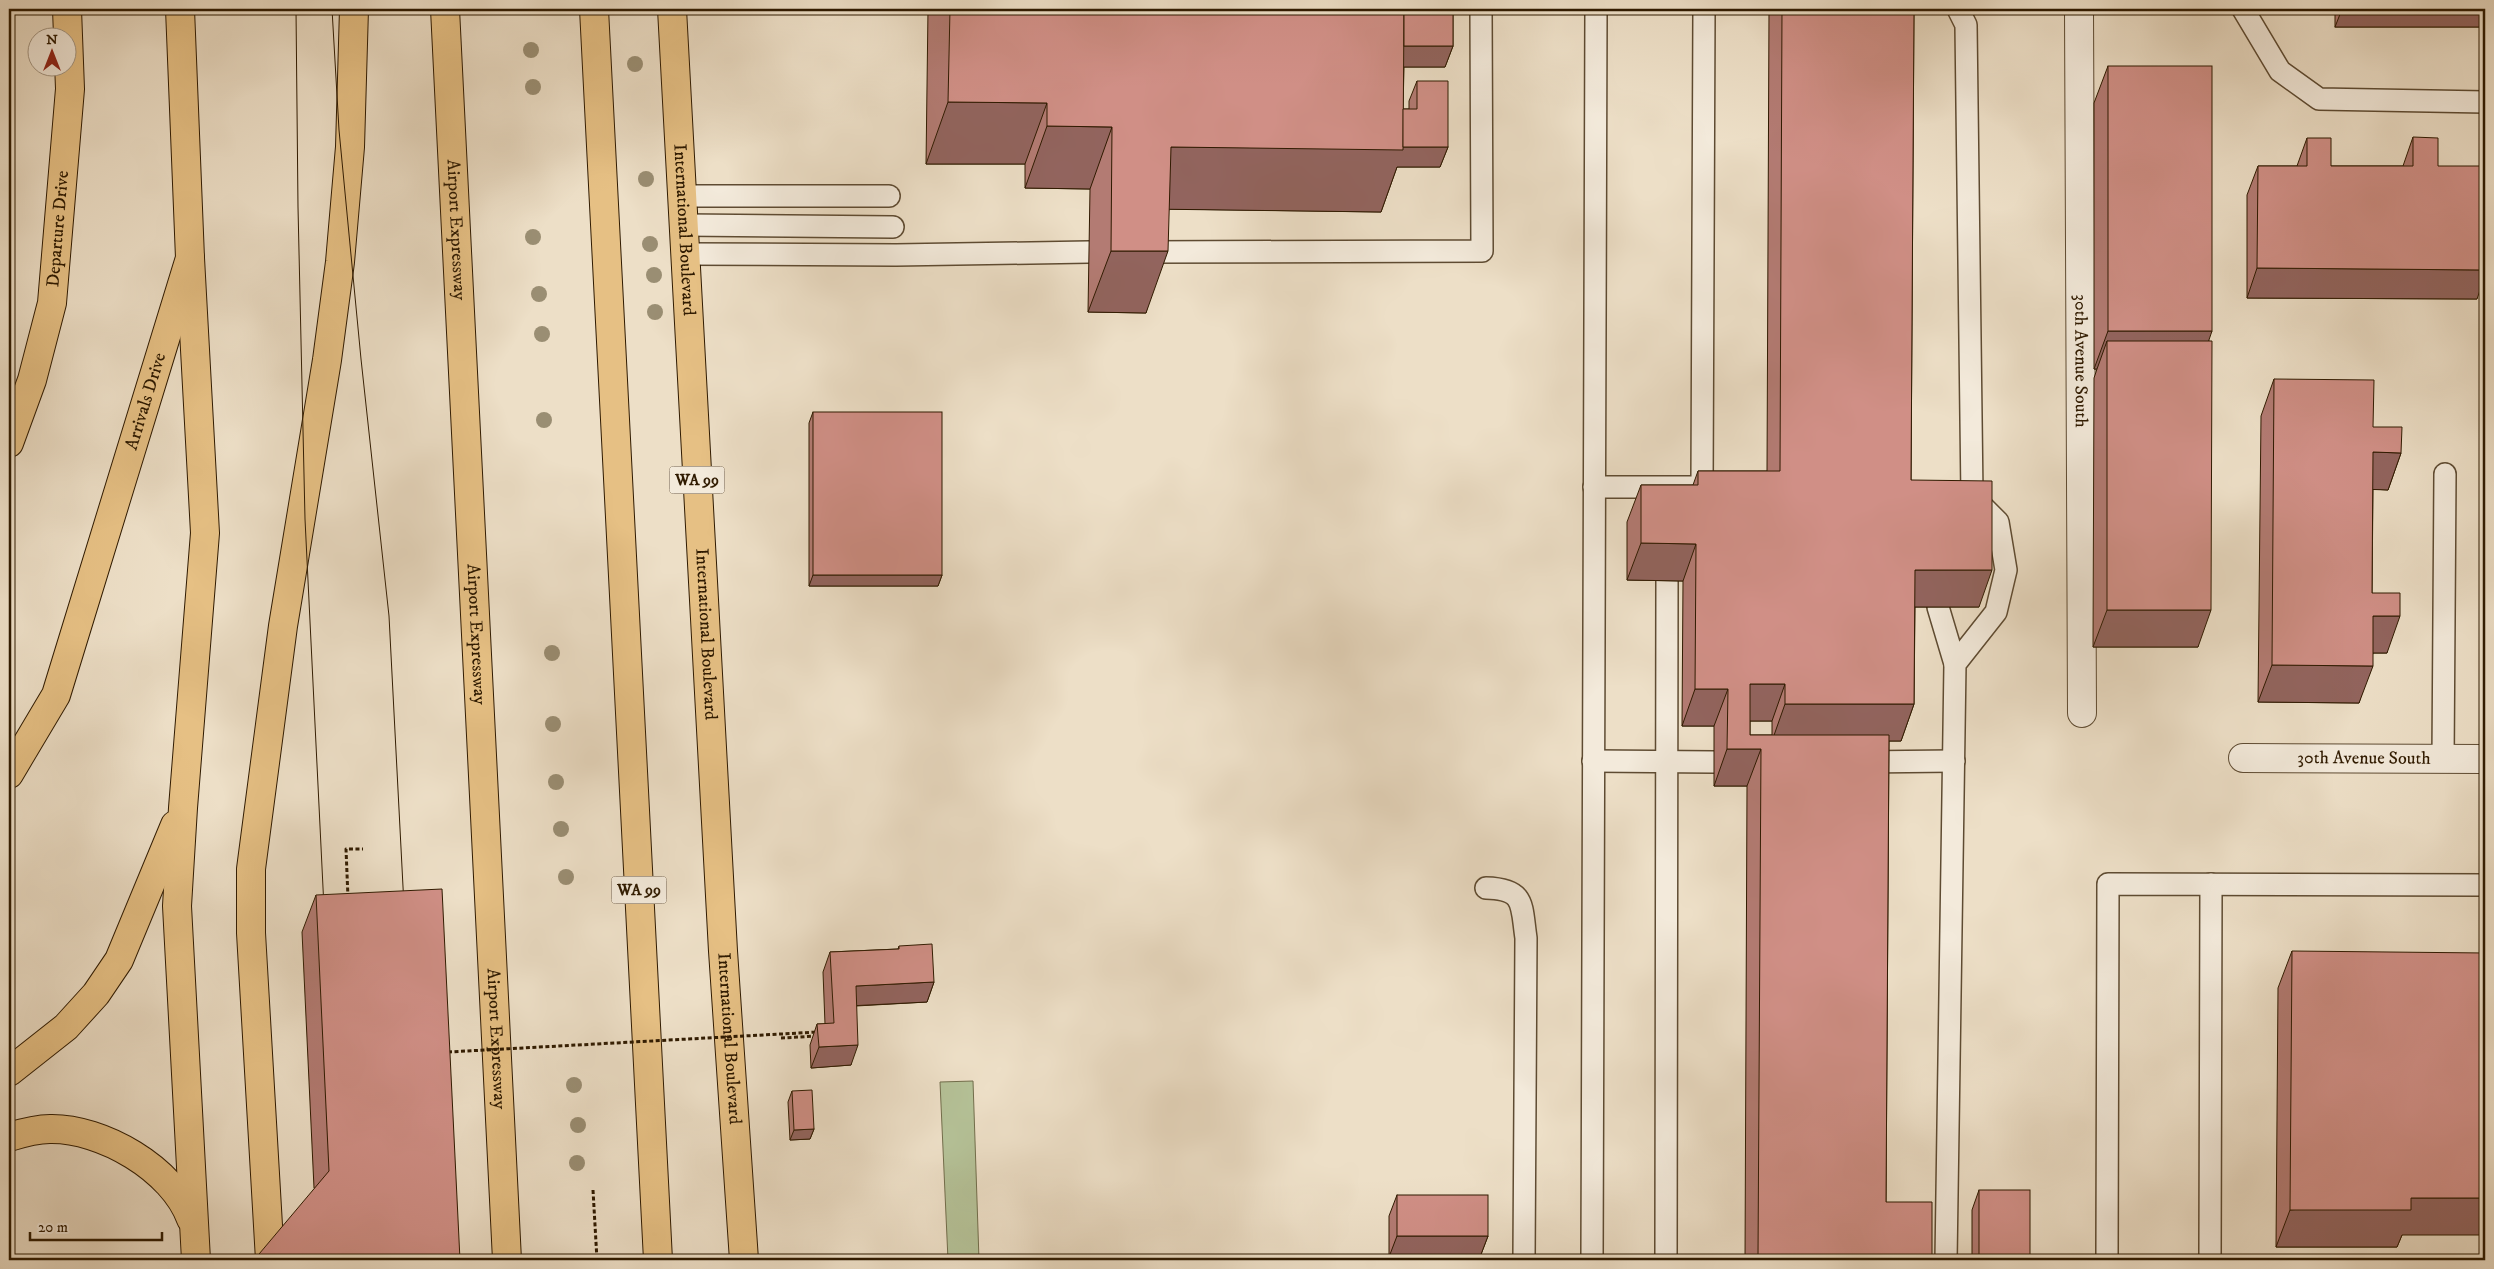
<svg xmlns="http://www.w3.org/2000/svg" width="2494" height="1269" font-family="'IM FELL DW Pica',serif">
<rect width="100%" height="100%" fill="#eddfc7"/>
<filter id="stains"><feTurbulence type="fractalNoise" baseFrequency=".004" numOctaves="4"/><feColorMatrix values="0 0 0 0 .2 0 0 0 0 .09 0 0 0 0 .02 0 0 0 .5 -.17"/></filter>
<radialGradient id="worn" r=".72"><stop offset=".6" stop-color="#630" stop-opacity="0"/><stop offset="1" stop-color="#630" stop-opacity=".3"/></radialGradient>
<polygon fill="#b5c298" stroke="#726e4c" points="973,1081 979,1260 948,1260 940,1082"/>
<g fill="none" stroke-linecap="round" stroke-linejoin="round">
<defs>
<g id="service">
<polyline points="2243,9 2280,71 2319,99 2485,102"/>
<polyline points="683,196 889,196"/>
<polyline points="684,225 893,227"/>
<polyline points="1146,252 1482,251 1481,9"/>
<polyline points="686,254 896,255 1089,252"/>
<polyline points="1594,487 1702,487 1704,9"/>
<polyline points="1938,607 1955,664"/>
<polyline points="2443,760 2445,474"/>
<polyline points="1593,761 1714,762"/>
<polyline points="1860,762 1954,761"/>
<path d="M1486,888C1526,889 1521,905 1526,938L1524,1260"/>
<polyline points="1592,1260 1596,9"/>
<polyline points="1666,1260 1667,581"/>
<polyline points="1946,1260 1955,664 1996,612 2006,570 1998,522 1972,496 1966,25 1958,9"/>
<polyline points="2107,1260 2108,884 2485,885"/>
<polyline points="2210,1260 2211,884"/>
</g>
<g id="minor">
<path id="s1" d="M2079,9L2082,713"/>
<path id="s2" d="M2243,758L2485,759"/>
</g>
<g id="primary">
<polyline points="594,9 658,1260"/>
<path id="s3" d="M672,9L723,951L744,1260"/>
</g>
<g id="trunk">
<polyline points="190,258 205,533 183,808 177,906 196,1260"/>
<path id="s4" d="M9,443L32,380L52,303L70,89L67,9"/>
<path id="s5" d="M9,774L56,695L190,258L180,9"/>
<polyline points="9,1072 66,1027 96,994 119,960 175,825"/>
<path d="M9,1137C22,1133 36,1129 50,1129C102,1128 173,1169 191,1219"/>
</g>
<g id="motorway">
<path id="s6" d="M445,9L507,1260"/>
<polyline points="270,1260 251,933 251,869 283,626 327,360 340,262 350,147 354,9"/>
</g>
</defs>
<use href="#service" stroke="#5e4b32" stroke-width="24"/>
<use href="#minor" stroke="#5e4b32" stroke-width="30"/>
<use href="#primary" stroke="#2f1a00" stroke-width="30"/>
<use href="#trunk" stroke="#2f1a00" stroke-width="30"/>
<use href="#motorway" stroke="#2f1a00" stroke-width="30"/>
<g stroke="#2f1a00" stroke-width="3" stroke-dasharray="4 2.5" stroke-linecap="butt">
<polyline points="348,898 346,849 363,849"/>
<polyline points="781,1038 816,1036"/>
<polyline points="593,1190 597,1260"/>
</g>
<use href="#service" stroke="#f3eadb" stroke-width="21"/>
<use href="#minor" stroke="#f3eadb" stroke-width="28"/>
<use href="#primary" stroke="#e6c084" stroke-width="28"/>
<use href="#trunk" stroke="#e6c084" stroke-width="28"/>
<use href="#motorway" stroke="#e6c084" stroke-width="28"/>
<g stroke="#2f1a00" stroke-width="1">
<polyline points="296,9 298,207 305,519 324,908"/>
<polyline points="332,9 339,130 361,359 389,616 404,906"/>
</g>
<polyline stroke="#2f1a00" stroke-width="3" stroke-dasharray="4 2.5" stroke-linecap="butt" points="448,1052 818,1032"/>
</g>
<g fill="#9a8e73">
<circle cx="531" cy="50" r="8"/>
<circle cx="635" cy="64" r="8"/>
<circle cx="533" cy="87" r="8"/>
<circle cx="646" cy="179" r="8"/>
<circle cx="533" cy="237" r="8"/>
<circle cx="650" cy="244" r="8"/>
<circle cx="654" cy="275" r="8"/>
<circle cx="539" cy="294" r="8"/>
<circle cx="655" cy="312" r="8"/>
<circle cx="542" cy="334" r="8"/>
<circle cx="544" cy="420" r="8"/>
<circle cx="552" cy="653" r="8"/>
<circle cx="553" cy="724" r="8"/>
<circle cx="556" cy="782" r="8"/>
<circle cx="561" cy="829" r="8"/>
<circle cx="566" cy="877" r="8"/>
<circle cx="574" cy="1085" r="8"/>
<circle cx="578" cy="1125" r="8"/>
<circle cx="577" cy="1163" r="8"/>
</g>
<g fill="#b37b73" stroke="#2f1a00" fill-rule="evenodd">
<polygon points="928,9 1453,9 1453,46 1445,67 1404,67 1403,109 1409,109 1409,101 1417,81 1448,147 1440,167 1397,167 1381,212 1169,209 1146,313 1088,312 1090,189 1025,188 1025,164 926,164"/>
<path d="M1769,9H1914L1911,480L1979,607H1915L1914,704L1901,741H1889L1886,1202L1932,1258L1931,1260H1745L1747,786H1714V726H1682L1683,581L1627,580V522L1641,485H1693L1698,471H1767ZM1750,721H1772V735H1750Z"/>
<rect x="2335" y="9" width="150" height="18"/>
<polygon points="2108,66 2209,341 2198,647 2093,647 2094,378 2097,369 2094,369 2094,103"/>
<polygon points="2413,137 2438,166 2477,299 2247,298 2247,195 2258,166 2297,166 2307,138 2331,166 2403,166"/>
<polygon points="2274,379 2401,453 2388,490 2373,489 2372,593 2387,653 2373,653 2359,703 2258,702 2261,416"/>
<polygon points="813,412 942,575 938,586 809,586 809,423"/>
<polygon points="2485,551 2485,661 2480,661 2482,562"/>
<polygon points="316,895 460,1260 314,1188 302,932"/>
<polygon points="899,946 934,982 927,1002 856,1006 851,1065 811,1068 810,1045 817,1024 825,1024 823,972 830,952 898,949"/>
<polygon points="2292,951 2402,1235 2397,1247 2276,1247 2278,988"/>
<polygon points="792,1091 814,1129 810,1139 790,1140 788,1102"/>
<polygon points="1979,1190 2030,1260 1972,1260 1972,1210"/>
<polygon points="1397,1195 1488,1236 1480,1257 1389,1257 1389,1216"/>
</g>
<g fill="#92645e" stroke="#2f1a00">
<polygon points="2342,9 2485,9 2485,27 2335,27"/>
<polygon points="1399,46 1453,46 1445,67 1392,67"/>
<polygon points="948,102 1047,103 1025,164 926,164"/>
<polygon points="1047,126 1112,127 1090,189 1025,188"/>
<polygon points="1171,147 1448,147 1440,167 1397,167 1381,212 1148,209"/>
<polygon points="1111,251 1168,251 1146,313 1088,312"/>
<polygon points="2257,268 2485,270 2485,276 2477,299 2247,298"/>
<polygon points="2108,331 2212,331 2199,369 2107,341 2097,369 2094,369"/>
<polygon points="2373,452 2401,453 2388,490 2360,489"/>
<polygon points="1641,543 1696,544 1683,581 1627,580"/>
<polygon points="1915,570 1992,570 1979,607 1902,607"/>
<polygon points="813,575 942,575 938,586 809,586"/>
<polygon points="2107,610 2211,610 2198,647 2093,647"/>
<polygon points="2373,616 2400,616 2387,653 2360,653"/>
<polygon points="2485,648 2485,661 2480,661"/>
<polygon points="2272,665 2373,666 2359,703 2258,702"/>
<polygon points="1750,684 1785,684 1772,721 1737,721"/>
<polygon points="1695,689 1728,689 1714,726 1682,726"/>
<polygon points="1785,704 1914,704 1901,741 1772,741"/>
<polygon points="1727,749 1761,749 1747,786 1714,786"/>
<polygon points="934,982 927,1002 848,1006 856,986"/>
<polygon points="858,1045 851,1065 811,1068 819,1047"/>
<polygon points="814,1129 810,1139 790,1140 794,1130"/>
<polygon points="2411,1198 2485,1198 2485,1235 2402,1235 2397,1247 2276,1247 2290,1210"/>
<polygon points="1397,1236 1488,1236 1480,1257 1389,1257"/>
<polygon points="1758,1256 1932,1258 1931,1260 1757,1260"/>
</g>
<g fill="#d08f86" stroke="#2f1a00">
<polygon points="950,9 1404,9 1403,150 1171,147 1168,251 1111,251 1112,127 1047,126 1047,103 948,102"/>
<rect x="1404" y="9" width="49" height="37"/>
<polygon points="1782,9 1914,9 1911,480 1992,481 1992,570 1915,570 1914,704 1785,704 1785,684 1750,684 1750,735 1889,735 1886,1202 1932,1202 1932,1258 1758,1256 1761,749 1727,749 1728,689 1695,689 1696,544 1641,543 1641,485 1698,485 1698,471 1780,471"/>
<rect x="2108" y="66" width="104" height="265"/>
<polygon points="1417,81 1448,81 1448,147 1403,147 1403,109 1417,109"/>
<polygon points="2413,137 2438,138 2438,166 2485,166 2485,270 2257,268 2258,166 2307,166 2307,138 2331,138 2331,166 2413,166"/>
<polygon points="2107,341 2212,341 2211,610 2107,610"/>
<polygon points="2274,379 2374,380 2373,427 2402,427 2401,453 2373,452 2372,593 2400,593 2400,616 2373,616 2373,666 2272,665"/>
<rect x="813" y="412" width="129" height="163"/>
<polygon points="442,889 460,1260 254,1260 329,1171 316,895"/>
<polygon points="932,944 934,982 856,986 858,1045 819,1047 817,1024 834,1023 830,952 899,949 899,946"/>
<polygon points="2292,951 2485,953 2485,1198 2411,1198 2411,1210 2290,1210"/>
<polygon points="812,1090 814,1129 794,1130 792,1091"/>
<rect x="1979" y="1190" width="51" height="70"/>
<rect x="1397" y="1195" width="91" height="41"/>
</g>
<g text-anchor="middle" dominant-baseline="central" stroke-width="5" stroke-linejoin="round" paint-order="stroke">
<g fill="#f3eadb" stroke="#6a5842" stroke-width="1">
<rect x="669.5" y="466.5" width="55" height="27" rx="4"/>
<rect x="611.5" y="876.5" width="55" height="27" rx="4"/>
</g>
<g font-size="16" font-weight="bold" fill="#2f1a00">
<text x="697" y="480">WA 99</text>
<text x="639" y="890">WA 99</text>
</g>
<g font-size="18" fill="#2f1a00" stroke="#f3eadb">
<text stroke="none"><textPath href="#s4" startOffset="221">Departure Drive</textPath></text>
<text stroke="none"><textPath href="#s6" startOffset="221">Airport Expressway</textPath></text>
<text stroke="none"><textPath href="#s3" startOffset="221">International Boulevard</textPath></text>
<text stroke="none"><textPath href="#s1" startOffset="352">30th Avenue South</textPath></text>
<text stroke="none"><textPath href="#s5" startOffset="399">Arrivals Drive</textPath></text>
<text stroke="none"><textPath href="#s6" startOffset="626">Airport Expressway</textPath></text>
<text stroke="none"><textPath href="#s3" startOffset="626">International Boulevard</textPath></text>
<text stroke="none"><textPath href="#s2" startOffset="121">30th Avenue South</textPath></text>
<text stroke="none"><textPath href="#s6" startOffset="1031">Airport Expressway</textPath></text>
<text stroke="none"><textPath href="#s3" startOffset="1031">International Boulevard</textPath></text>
</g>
</g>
<rect width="2494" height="1269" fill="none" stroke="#eddfc7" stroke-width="30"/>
<rect x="10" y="10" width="2474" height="1249" fill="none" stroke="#2f1a00" stroke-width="2.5"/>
<rect x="15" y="15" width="2464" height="1239" fill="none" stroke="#2f1a00"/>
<g transform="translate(52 52)"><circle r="24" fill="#f3eadb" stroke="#a59783"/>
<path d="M0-4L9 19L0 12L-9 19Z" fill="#8f2418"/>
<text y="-8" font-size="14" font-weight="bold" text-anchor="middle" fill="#2f1a00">N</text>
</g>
<path d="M30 1232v8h132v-8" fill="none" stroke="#2f1a00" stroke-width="2.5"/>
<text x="38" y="1232" font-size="15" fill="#2f1a00" stroke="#f3eadb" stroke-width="4" paint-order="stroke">20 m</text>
<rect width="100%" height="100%" filter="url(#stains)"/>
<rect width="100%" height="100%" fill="url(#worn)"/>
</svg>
